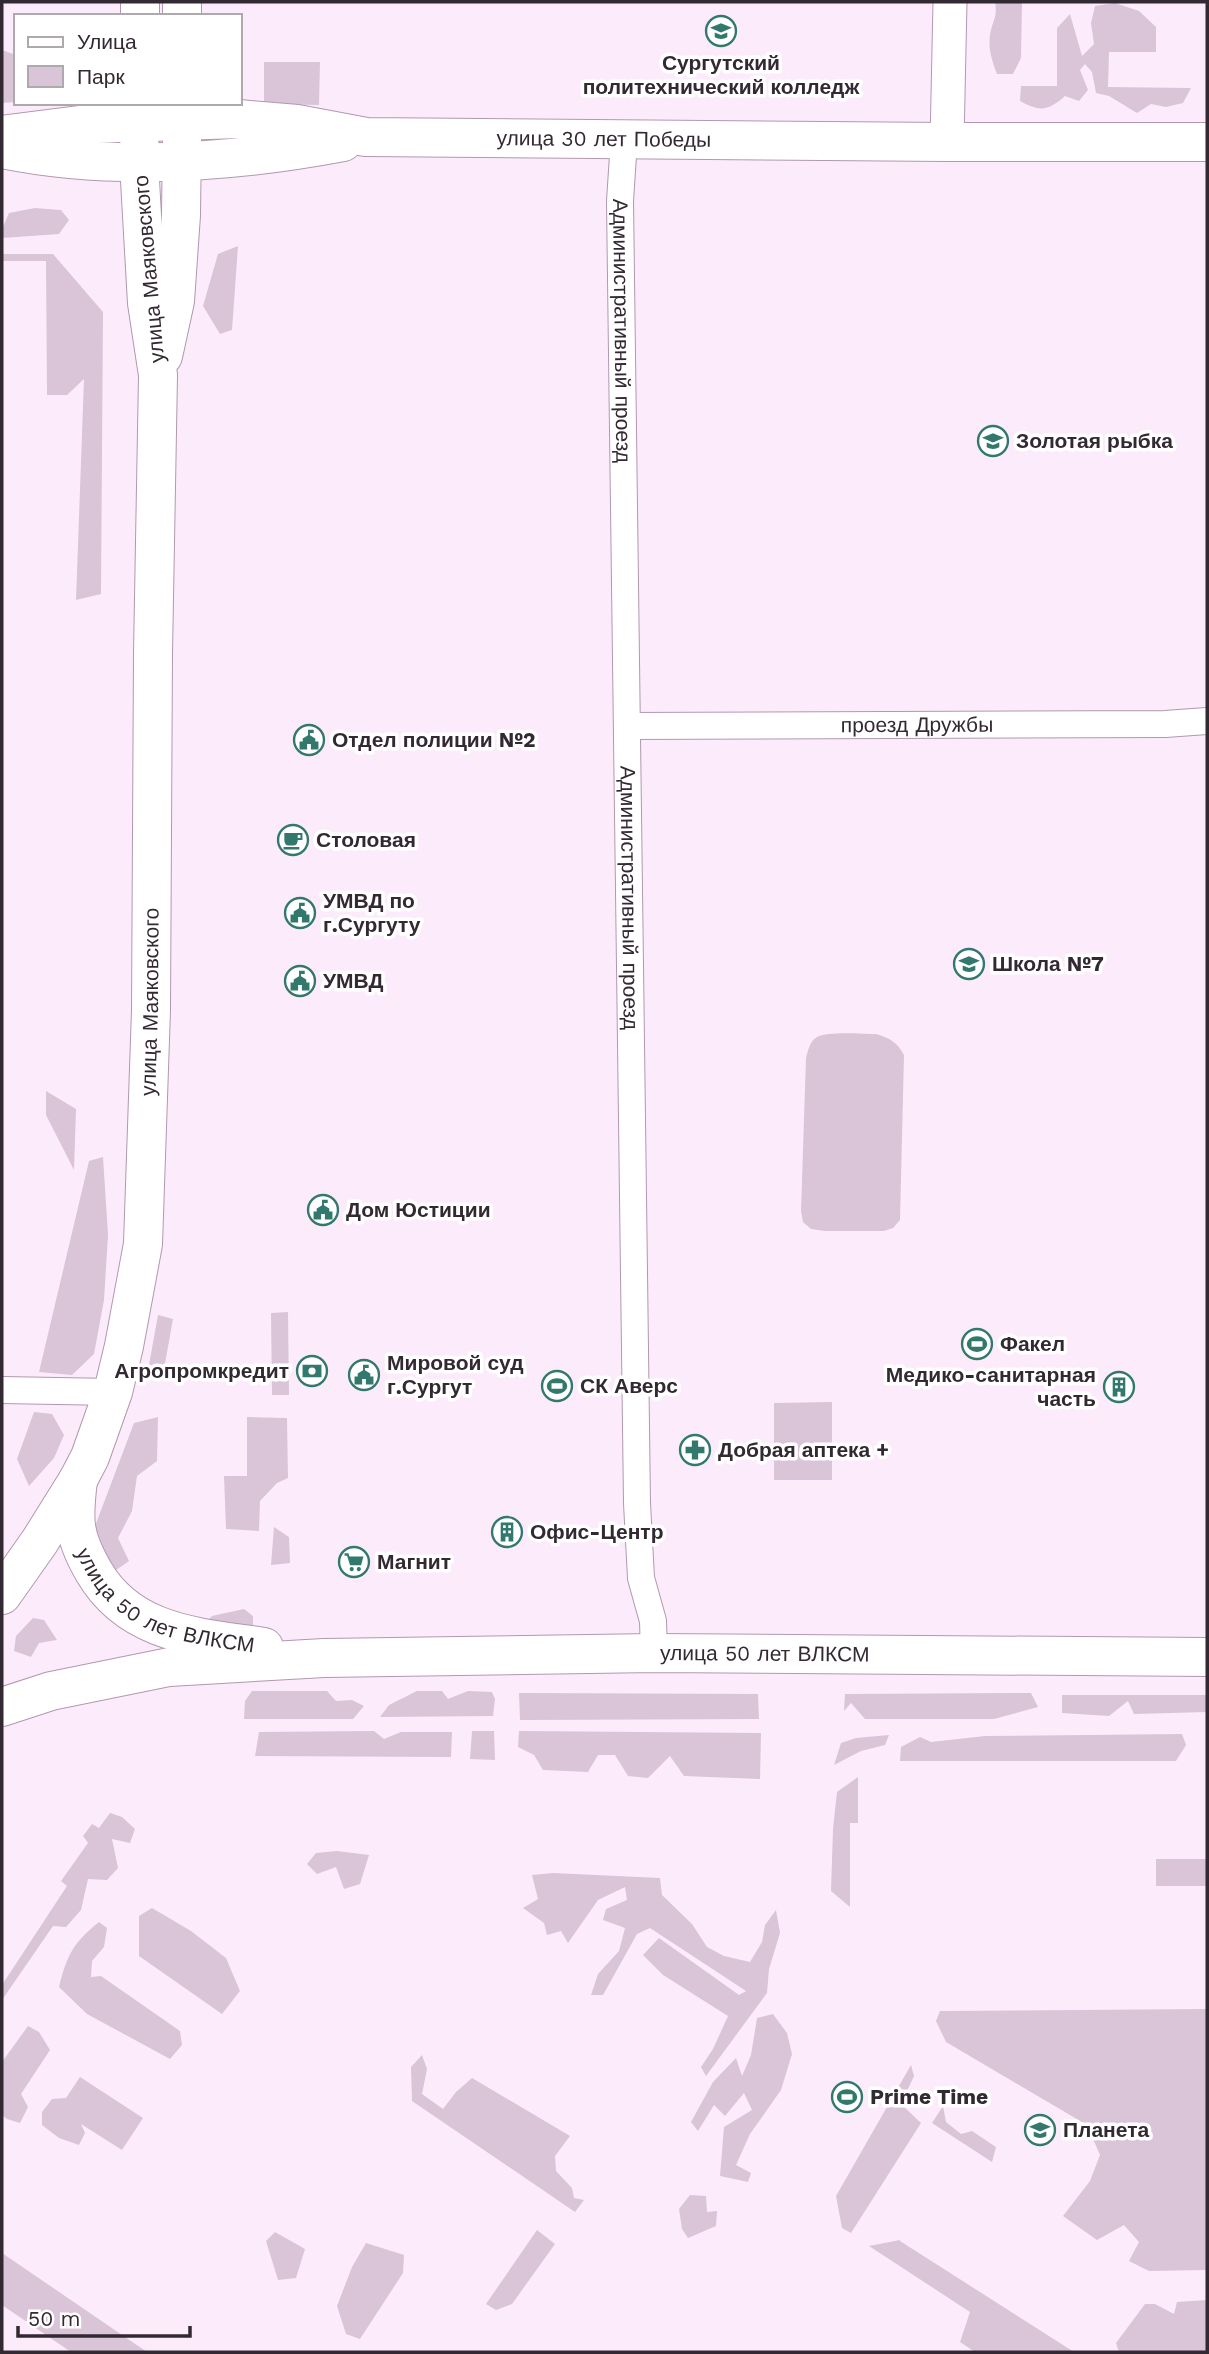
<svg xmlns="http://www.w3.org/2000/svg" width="1209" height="2354" viewBox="0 0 1209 2354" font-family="'Work Sans',sans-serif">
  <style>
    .green { fill: #d9c4d8 }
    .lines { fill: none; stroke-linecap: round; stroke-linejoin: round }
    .minor-casing { stroke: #b198af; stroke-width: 28 }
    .tertiary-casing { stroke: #b198af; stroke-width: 35 }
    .secondary-casing { stroke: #b198af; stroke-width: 40 }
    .minor { stroke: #fff; stroke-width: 26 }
    .tertiary { stroke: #fff; stroke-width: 33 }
    .secondary { stroke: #fff; stroke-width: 38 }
    .labels { text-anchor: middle; stroke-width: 7; stroke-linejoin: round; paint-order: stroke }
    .poi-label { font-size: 21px; font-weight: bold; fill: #332932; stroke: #fff; text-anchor: start }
    .street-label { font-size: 21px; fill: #332932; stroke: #fff }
  </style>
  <rect width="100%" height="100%" fill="#fcecfb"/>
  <path class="green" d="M 995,2 L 1022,2 L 1021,58 L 1013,74 L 997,74 C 992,60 988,50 990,35 C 992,21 998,17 995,2 Z
    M 1115,3 L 1139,11 L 1156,27 L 1156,52 L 1109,52 L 1108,87 L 1191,88 L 1183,103 L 1166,107 L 1151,104 L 1137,113 L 1109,96 L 1096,93 L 1092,72 L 1085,64 L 1080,70 L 1088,90 L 1079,101 L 1065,96 C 1048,111 1040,112 1020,101 L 1021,86 L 1057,86 L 1057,28 L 1070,14 L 1082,56 L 1094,44 L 1091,23 L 1095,6 Z
    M 2,50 L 16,55 L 16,102 L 2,103 Z
    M 264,62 L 320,62 L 319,105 L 264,104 Z
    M 35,208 L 61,210 L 69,220 L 59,234 L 2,238 L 2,229 L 9,213 Z
    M 238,246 L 232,330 L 220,334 L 203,306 L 218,254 Z
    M 2,254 L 53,254 L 103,312 L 101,594 L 76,600 L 84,379 L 67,395 L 47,395 L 46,261 L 2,261 Z
    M 876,1034 C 890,1038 897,1042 904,1055 L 900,1220 L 893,1228 L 884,1231 L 825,1231 L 811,1229 L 803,1222 L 801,1211 L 806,1058 C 808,1050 810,1041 817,1037 C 828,1031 863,1034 876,1034 Z
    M 46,1091 L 76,1109 L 74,1170 L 46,1115 Z
    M 103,1157 L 108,1235 L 104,1300 L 94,1354 L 72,1375 L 39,1372 L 89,1161 Z
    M 288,1312 L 289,1395 L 272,1395 L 271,1313 Z
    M 158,1315 L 173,1319 L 164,1369 L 147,1376 Z
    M 832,1402 L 832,1480 L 774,1480 L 774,1403 Z
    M 34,1412 L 52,1414 L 64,1435 L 54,1458 L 29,1486 L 17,1459 Z
    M 158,1417 L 157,1461 L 137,1476 L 132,1511 L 118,1538 L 129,1561 L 109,1575 L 89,1542 L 134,1423 Z
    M 247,1417 L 287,1418 L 288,1478 L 277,1483 L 260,1501 L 259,1531 L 226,1529 L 224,1476 L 247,1476 Z
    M 274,1527 L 289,1537 L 290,1563 L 271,1565 Z
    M 244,1609 L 253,1616 L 253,1634 L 205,1623 L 212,1616 Z
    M 33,1618 L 44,1620 L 57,1640 L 39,1643 L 31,1657 L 14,1651 L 16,1636 Z
    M 252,1691 L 327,1691 L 336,1701 L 352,1700 L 364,1706 L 353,1719 L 244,1719 L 245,1701 Z
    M 417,1691 L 442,1691 L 448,1699 L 468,1691 L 492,1692 L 495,1699 L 493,1716 L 380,1717 L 389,1705 Z
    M 519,1693 L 758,1694 L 759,1719 L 520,1720 Z
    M 1031,1693 L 1038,1707 L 994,1719 L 865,1719 L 851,1703 L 844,1711 L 845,1694 Z
    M 1062,1695 L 1207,1695 L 1207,1712 L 1134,1714 L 1128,1701 L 1109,1716 L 1062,1713 Z
    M 374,1731 L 384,1739 L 401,1732 L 452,1732 L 451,1757 L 255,1756 L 259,1732 Z
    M 472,1731 L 494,1731 L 495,1760 L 470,1759 Z
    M 519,1731 L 761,1733 L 760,1779 L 684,1776 L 670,1756 L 648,1778 L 628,1776 L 615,1755 L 598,1755 L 588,1772 L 543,1770 L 534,1755 L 518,1747 Z
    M 1182,1734 L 1186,1745 L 1176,1761 L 900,1761 L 901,1747 L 920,1737 L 931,1742 L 985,1736 Z
    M 889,1735 L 885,1745 L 861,1751 L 834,1765 L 841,1743 L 856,1738 Z
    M 858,1777 L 858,1823 L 850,1823 L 850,1907 L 831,1891 L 833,1829 L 837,1792 Z
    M 110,1813 L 122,1817 L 135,1829 L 130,1843 L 112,1839 L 118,1868 L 107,1880 L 88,1879 L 81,1910 L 66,1927 L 53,1926 L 2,2000 L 2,1985 L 67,1886 L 61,1881 L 88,1843 L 83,1836 L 92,1824 L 99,1828 Z
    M 337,1851 L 369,1855 L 360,1884 L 344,1889 L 336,1867 L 317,1874 L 307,1864 L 316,1853 Z
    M 1156,1859 L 1207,1859 L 1207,1886 L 1156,1886 Z
    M 553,1873 L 660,1878 L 662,1895 L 692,1924 L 707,1947 L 724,1956 L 750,1962 L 762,1942 L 765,1925 L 776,1910 L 780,1933 L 769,1969 L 767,1993 L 706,2076 L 701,2067 L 713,2049 L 728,2016 L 663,1975 L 643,1955 L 659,1938 L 739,1995 L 746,1991 L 650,1928 L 637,1934 L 603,1995 L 591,1995 L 598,1974 L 619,1951 L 625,1928 L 603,1920 L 606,1909 L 627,1900 L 625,1887 L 598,1900 L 568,1943 L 561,1931 L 547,1935 L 544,1923 L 523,1908 L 538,1899 L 532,1875 Z
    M 152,1908 L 191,1931 L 226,1958 L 240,1991 L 222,2014 L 139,1956 L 139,1916 Z
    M 99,1922 L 107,1928 L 104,1947 L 92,1961 L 91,1977 L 101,1976 L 180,2031 L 182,2045 L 170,2059 L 87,2014 L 59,1987 C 67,1955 73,1943 99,1922 Z
    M 1207,2009 L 1207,2270 L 1149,2271 L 1129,2261 L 1139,2242 L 1124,2225 L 1097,2240 L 1063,2216 L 1090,2181 L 1100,2155 L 1087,2125 L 946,2042 L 936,2021 L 940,2011 Z
    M 773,2014 L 787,2033 L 792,2054 L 781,2090 L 750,2134 L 736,2165 L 751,2173 L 748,2182 L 720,2176 L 724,2127 L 752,2110 L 744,2093 L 725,2116 L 714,2105 L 698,2131 L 691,2122 L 713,2082 L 736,2058 L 742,2076 L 751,2055 L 757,2018 Z
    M 28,2026 L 39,2032 L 50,2050 L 21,2094 L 28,2107 L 20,2123 L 7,2119 L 2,2115 L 2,2062 Z
    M 422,2055 L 427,2069 L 422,2094 L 443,2109 L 456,2092 L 472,2078 L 570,2136 L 555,2156 L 556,2171 L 572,2188 L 574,2198 L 584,2200 L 575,2212 L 412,2101 L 411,2067 Z
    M 911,2065 L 914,2076 L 901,2104 L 921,2123 L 851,2233 L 842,2228 L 836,2196 Z
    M 80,2077 L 143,2118 L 122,2150 L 81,2124 L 85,2133 L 79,2145 L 59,2138 L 42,2125 L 42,2112 L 52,2099 L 66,2098 Z
    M 943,2106 L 946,2122 L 961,2134 L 972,2131 L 996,2147 L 992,2162 L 932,2123 Z
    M 690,2195 L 706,2196 L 707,2212 L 717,2211 L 716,2226 L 688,2238 L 682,2229 L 679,2209 Z
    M 537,2230 L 555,2244 L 512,2304 L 496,2310 L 486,2304 Z
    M 275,2232 L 305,2249 L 296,2278 L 278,2280 L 266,2241 Z
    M 900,2240 L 900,2241 L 1074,2352 L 975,2352 L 960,2342 L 970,2312 L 869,2246 Z
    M 366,2243 L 404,2255 L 403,2273 L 360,2339 L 346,2334 L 337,2306 L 352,2267 Z
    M 2,2253 L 147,2352 L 71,2352 L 2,2305 Z
    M 1207,2300 L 1207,2352 L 1119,2352 L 1116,2343 L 1145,2304 L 1155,2304 L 1174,2314 L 1177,2302 Z"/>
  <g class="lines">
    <g class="minor-casing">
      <g id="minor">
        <path id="s1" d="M 624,140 L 620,201 L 637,1503 L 641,1578 L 653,1621 L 654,1653"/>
        <path id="s2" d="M 627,726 L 1165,724 L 1207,721"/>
        <path d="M 2,1390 L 113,1392"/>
      </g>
    </g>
    <g class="tertiary-casing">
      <path id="tertiary" d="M 947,142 L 950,2"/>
    </g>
    <g class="secondary-casing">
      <g id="secondary">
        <path d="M 140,2 L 140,16"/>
        <path d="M 182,2 L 182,16"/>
        <path id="s3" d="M 2,135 L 87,124 L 239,119 L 297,124 L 366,137 L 947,142 L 1207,142"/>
        <path d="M 2,149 C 114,172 231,163 343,142"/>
        <path d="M 163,356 L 175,301 L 181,215 L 182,138"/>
        <path id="s4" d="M 78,1480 C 73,1521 73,1536 94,1572 C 131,1635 199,1637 264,1647"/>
        <path id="s5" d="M 2,1595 L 40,1541 L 78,1480 L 90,1457 L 113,1392 L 124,1346 L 143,1244 L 151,1010 L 153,654 L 158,375 L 147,303 L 139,163 L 140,103"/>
        <path id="s6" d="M 2,1707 L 51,1691 L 169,1667 L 324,1658 L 654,1653 L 1207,1657"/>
      </g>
    </g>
    <use href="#minor" class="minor"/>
    <use href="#tertiary" class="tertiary"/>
    <use href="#secondary" class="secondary"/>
  </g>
  <defs>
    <g id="university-ring" transform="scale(1.575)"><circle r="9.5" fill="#fff" stroke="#33786d" stroke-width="1.5"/><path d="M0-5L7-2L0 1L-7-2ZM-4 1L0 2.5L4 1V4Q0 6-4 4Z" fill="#33786d"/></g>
    <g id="school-ring" transform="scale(1.575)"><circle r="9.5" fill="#fff" stroke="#33786d" stroke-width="1.5"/><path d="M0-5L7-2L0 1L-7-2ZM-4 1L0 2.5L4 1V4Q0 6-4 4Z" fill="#33786d"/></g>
    <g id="civic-ring" transform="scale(1.575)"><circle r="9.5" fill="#fff" stroke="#33786d" stroke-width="1.5"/><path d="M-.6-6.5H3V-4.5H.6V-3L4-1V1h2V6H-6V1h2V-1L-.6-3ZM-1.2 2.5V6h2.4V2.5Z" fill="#33786d"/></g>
    <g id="cafe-ring" transform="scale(1.575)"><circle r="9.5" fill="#fff" stroke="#33786d" stroke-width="1.5"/><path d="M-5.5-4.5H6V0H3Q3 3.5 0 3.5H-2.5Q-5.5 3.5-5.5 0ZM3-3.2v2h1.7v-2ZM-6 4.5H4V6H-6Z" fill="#33786d"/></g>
    <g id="stadium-ring" transform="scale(1.575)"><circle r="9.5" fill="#fff" stroke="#33786d" stroke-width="1.5"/><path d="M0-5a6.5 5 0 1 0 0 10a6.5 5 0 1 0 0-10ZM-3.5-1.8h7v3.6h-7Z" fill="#33786d"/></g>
    <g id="bank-ring" transform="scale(1.575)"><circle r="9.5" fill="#fff" stroke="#33786d" stroke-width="1.5"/><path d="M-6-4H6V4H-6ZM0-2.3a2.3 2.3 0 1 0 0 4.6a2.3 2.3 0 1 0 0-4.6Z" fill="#33786d"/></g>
    <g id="building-ring" transform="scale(1.575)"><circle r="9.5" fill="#fff" stroke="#33786d" stroke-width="1.5"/><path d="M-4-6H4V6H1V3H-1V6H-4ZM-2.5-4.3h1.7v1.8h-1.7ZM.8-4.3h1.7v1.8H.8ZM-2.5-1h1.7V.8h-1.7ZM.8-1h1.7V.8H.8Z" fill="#33786d"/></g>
    <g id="pharmacy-ring" transform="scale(1.575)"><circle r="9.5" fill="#fff" stroke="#33786d" stroke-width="1.5"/><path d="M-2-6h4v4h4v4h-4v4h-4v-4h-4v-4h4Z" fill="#33786d"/></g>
    <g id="supermarket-ring" transform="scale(1.575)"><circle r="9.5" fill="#fff" stroke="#33786d" stroke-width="1.5"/><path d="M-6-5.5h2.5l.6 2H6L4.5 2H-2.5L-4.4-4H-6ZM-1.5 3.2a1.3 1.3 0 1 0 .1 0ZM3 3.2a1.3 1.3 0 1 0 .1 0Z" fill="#33786d"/></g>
  </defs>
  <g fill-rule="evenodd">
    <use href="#university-ring" x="721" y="31"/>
    <use href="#school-ring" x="993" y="441"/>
    <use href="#civic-ring" x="309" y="740"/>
    <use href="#cafe-ring" x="293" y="840"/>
    <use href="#civic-ring" x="300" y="913"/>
    <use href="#school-ring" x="969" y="964"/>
    <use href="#civic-ring" x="300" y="981"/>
    <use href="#civic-ring" x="323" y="1210"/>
    <use href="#stadium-ring" x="977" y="1344"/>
    <use href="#bank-ring" x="312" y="1371"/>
    <use href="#civic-ring" x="364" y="1375"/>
    <use href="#stadium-ring" x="557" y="1386"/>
    <use href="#building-ring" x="1119" y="1387"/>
    <use href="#pharmacy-ring" x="695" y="1450"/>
    <use href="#building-ring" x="507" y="1532"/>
    <use href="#supermarket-ring" x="354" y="1562"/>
    <use href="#stadium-ring" x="847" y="2097"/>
    <use href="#university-ring" x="1040" y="2130"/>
  </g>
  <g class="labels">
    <g class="poi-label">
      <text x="721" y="70" text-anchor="middle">Сургутский<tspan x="721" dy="24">политехнический колледж</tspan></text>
      <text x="1016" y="448">Золотая рыбка</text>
      <text x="332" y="747">Отдел полиции №2</text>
      <text x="316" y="847">Столовая</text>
      <text x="323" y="908">УМВД по<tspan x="323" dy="24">г.Сургуту</tspan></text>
      <text x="992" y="971">Школа №7</text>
      <text x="323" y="988">УМВД</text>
      <text x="346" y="1217">Дом Юстиции</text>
      <text x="1000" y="1351">Факел</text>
      <text x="387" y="1370">Мировой суд<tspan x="387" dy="24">г.Сургут</tspan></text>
      <text x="289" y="1378" text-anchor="end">Агропромкредит</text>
      <text x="1096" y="1382" text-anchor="end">Медико-санитарная<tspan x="1096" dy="24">часть</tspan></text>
      <text x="580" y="1393">СК Аверс</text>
      <text x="718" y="1457">Добрая аптека +</text>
      <text x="530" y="1539">Офис-Центр</text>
      <text x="377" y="1569">Магнит</text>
      <text x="870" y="2104">Prime Time</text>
      <text x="1063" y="2137">Планета</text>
    </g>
    <g class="street-label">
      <text dy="7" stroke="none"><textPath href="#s3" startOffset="604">улица 30 лет Победы</textPath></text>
      <text transform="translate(149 269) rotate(-95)" y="7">улица Маяковского</text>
      <text dy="7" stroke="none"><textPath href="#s1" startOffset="191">Административный проезд</textPath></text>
      <text dy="7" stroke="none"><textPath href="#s2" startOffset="290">проезд Дружбы</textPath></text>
      <text dy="7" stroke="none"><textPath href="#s1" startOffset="758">Административный проезд</textPath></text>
      <text dy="7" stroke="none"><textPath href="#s5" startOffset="626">улица Маяковского</textPath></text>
      <text dy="7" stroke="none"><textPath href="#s4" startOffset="175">улица 50 лет ВЛКСМ</textPath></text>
      <text dy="7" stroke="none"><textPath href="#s6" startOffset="768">улица 50 лет ВЛКСМ</textPath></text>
    </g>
  </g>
  <rect width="1209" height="2354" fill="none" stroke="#332932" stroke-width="7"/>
  <rect x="14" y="14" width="228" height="91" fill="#ffffff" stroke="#ada9ad" stroke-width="2"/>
  <rect x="28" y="37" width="35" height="10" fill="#ffffff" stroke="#ada9ad" stroke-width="2"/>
  <text x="77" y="49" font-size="21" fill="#332932">Улица</text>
  <rect x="28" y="66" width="35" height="21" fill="#d9c4d8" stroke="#ada9ad" stroke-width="2"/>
  <text x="77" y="84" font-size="21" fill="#332932">Парк</text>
  <path d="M18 2326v10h172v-10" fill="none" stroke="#332932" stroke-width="3.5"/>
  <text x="28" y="2326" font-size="21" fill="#332932" stroke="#ffffff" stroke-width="5" paint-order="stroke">50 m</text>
</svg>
